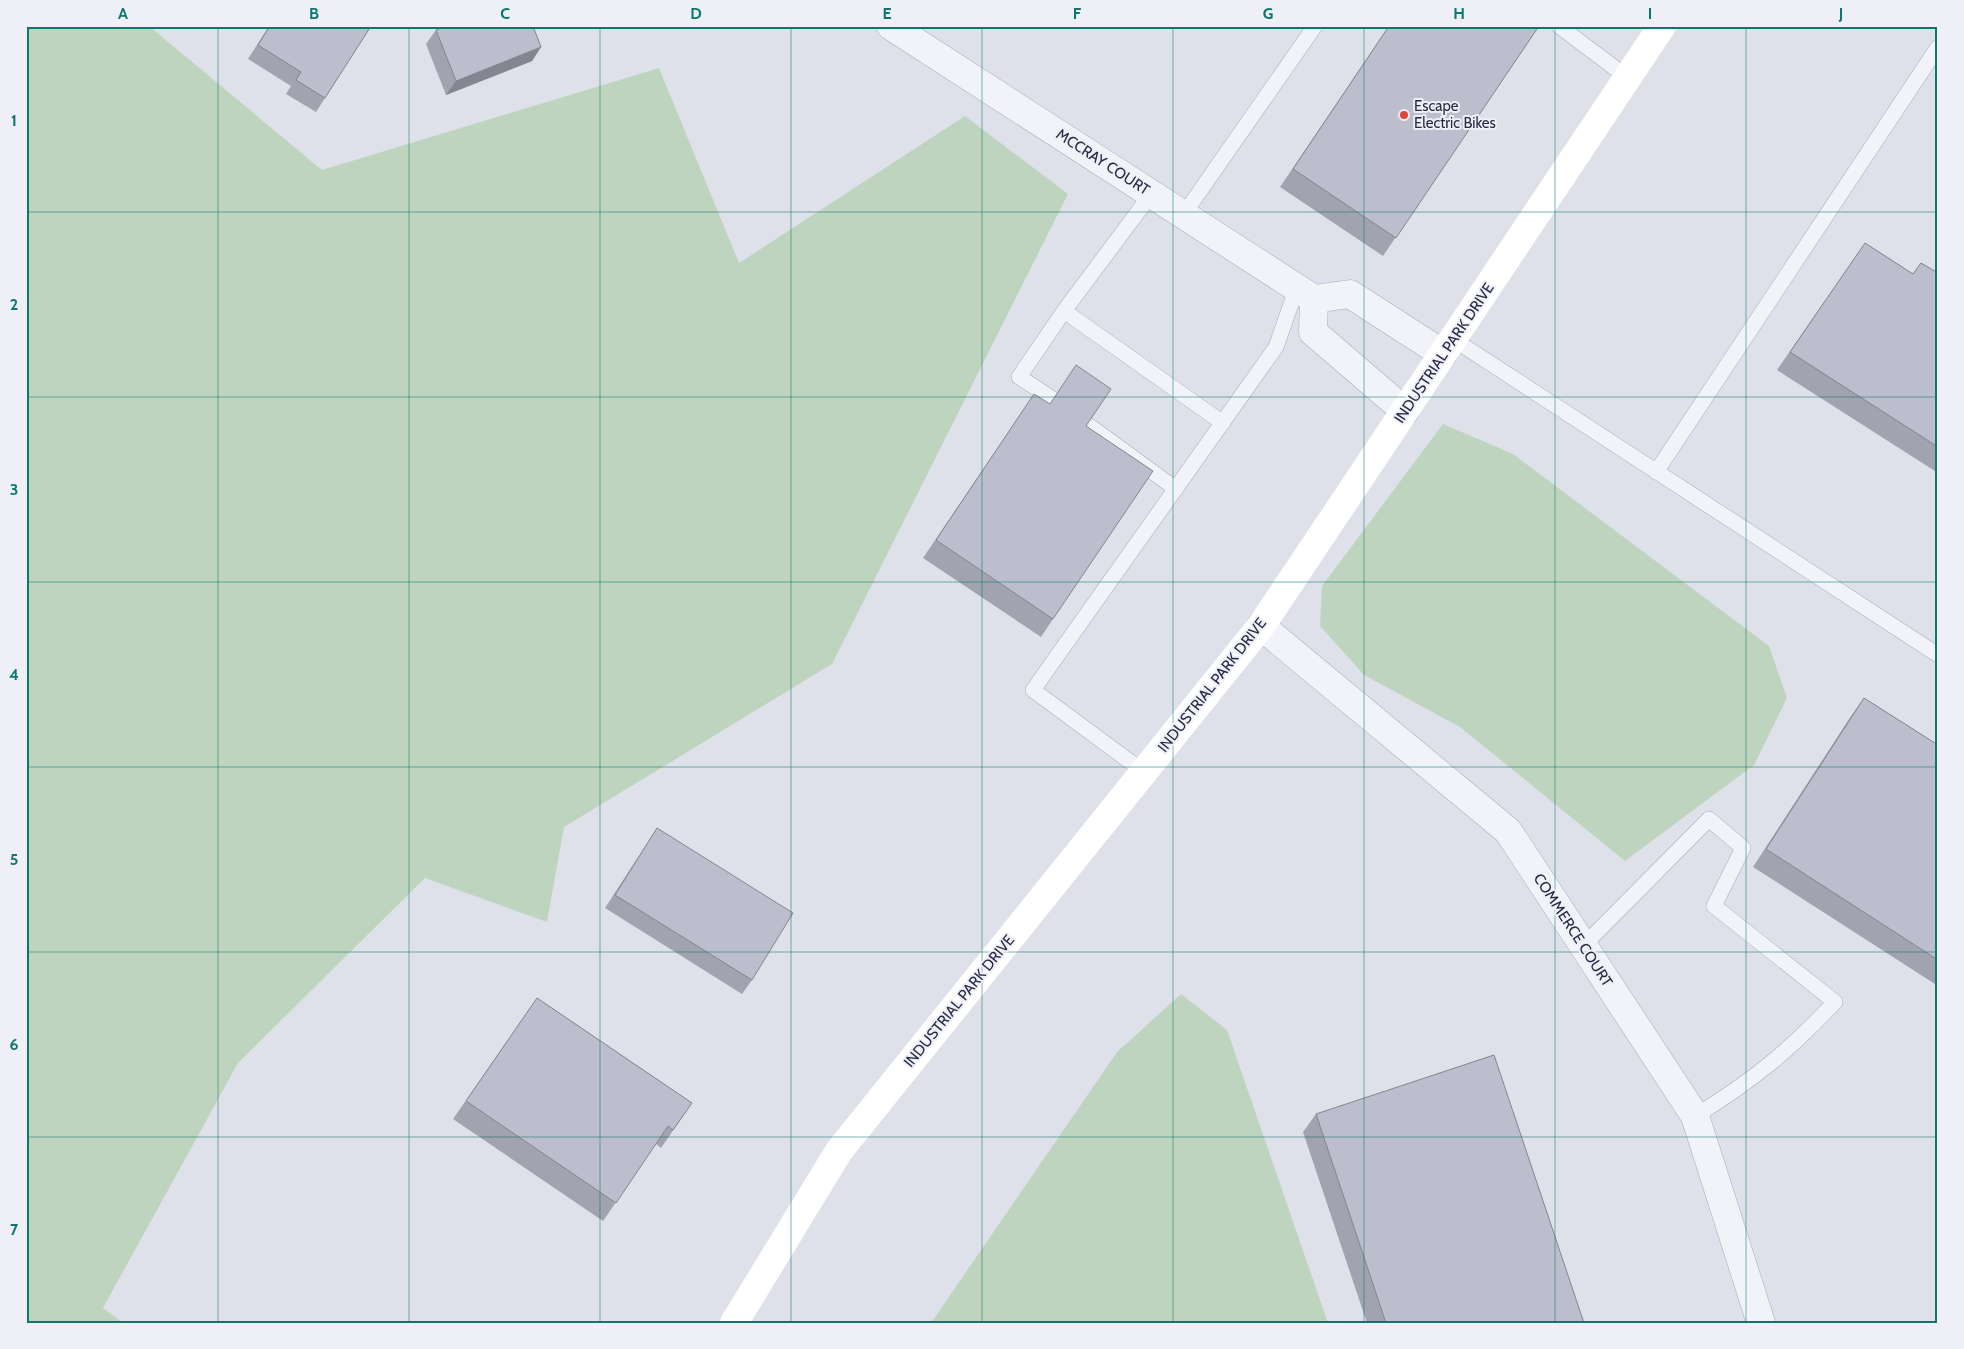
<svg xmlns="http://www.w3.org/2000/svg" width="1964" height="1349" viewBox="0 0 1964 1349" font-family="Cabin,sans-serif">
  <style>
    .green { fill: #bfd4bf }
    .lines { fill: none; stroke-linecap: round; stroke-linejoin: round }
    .lane-casing { stroke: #a8aab8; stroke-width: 16 }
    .street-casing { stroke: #a8aab8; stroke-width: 29 }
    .lane { stroke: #f2f3f8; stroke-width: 15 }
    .street { stroke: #f2f3f8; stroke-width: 28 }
    .secondary { stroke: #fff; stroke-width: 28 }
    .wall { fill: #a2a3b0 }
    .shaded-wall { fill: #848590 }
    .building { fill: #bcbecd; stroke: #848590 }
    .grid { fill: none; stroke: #0f766e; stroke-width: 1; stroke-opacity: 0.55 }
    .poi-dot { fill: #db4738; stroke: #eff0f7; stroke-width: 2 }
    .labels { text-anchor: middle; stroke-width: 4; stroke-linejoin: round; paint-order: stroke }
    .poi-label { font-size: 15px; fill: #262a42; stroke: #eff0f7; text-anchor: start }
    .street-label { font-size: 15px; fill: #262a42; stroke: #eff0f7 }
    .neatline { fill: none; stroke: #0f766e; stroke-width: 2 }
    .grid-label { font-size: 16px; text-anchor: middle; font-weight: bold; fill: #0f766e }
  </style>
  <rect width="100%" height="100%" fill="#dfe1ea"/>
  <path class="green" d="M 26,26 L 149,26 L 322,170 L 659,68 L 739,263 L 965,116 L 1068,194 L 832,664 L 564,827 L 547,922 L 425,878 L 238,1063 L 103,1308 L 123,1323 L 26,1323 Z
    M 1443,424 L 1513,454 L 1769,646 L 1787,698 L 1754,765 L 1625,861 L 1460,727 L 1364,675 L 1320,626 L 1322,586 Z
    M 1181,994 L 1227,1030 L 1328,1323 L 931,1323 L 1117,1052 Z"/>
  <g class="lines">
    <g class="lane-casing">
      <path id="lane" d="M 1559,26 L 1628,78
        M 1184,214 L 1315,26
        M 1064,311 L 1223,423
        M 1453,339 L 1938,655
        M 1053,399 L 1019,377 L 1064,311 L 1152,193
        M 1087,424 L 1176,489
        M 1656,472 L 1938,47
        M 1144,772 L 1033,690 L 1276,347 L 1297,287
        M 1583,946 L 1709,819 L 1743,848 L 1714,906 L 1835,1002 C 1790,1050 1751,1082 1695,1116"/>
    </g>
    <g class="street-casing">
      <path id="street" d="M 891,26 L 1314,299 L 1350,294 L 1443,354
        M 1314,299 L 1313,332 L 1405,411
        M 1261,626 L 1508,831 L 1695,1116 L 1761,1323"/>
    </g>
    <use href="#lane" class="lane"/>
    <use href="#street" class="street"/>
    <path class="secondary" d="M 734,1323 L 839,1151 L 1261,626 L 1662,26"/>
  </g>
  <path class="wall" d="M 269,26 L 371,26 L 325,98 L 316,112 L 286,94 L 291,86 L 248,59 Z
    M 1389,26 L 1539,26 L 1383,256 L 1280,187 Z
    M 436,30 L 541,47 L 532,61 L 446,95 L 426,44 Z
    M 1865,243 L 1913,274 L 1921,263 L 1938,273 L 1938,473 L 1777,370 Z
    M 1049,404 L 1086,426 L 1053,619 L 1041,637 L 923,558 L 1022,412 Z
    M 1864,698 L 1938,745 L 1938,986 L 1753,867 L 1851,716 Z
    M 657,828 L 752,980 L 742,994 L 605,908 Z
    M 537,998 L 692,1103 L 661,1148 L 656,1144 L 603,1221 L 453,1119 Z
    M 1316,1114 L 1584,1323 L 1367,1323 L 1303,1132 Z
    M 1938,1221 L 1938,1246 L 1935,1226 Z"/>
  <path class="shaded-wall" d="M 541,47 L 532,61 L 446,95 L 456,81 Z"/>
  <path class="building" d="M 270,26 L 371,26 L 325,98 L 296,80 L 301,72 L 258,45 Z
    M 446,26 L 533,26 L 541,47 L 456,81 L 436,30 Z
    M 1389,26 L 1539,26 L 1396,238 L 1293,169 Z
    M 1865,243 L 1913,274 L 1921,263 L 1938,273 L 1938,447 L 1790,352 Z
    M 1076,365 L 1111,389 L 1086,426 L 1153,471 L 1053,619 L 936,540 L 1034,394 L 1050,404 Z
    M 1864,698 L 1938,745 L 1938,960 L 1766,849 Z
    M 657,828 L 793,913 L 752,980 L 615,895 Z
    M 537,998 L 692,1103 L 673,1130 L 668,1126 L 616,1203 L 466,1101 Z
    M 1494,1055 L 1584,1323 L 1386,1323 L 1316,1114 Z"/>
  <path class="grid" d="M 218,26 L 218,1323M 409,26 L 409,1323M 600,26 L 600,1323M 791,26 L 791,1323M 982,26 L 982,1323M 1173,26 L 1173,1323M 1364,26 L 1364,1323M 1555,26 L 1555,1323M 1746,26 L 1746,1323M 26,212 L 1938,212M 26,397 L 1938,397M 26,582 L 1938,582M 26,767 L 1938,767M 26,952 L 1938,952M 26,1137 L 1938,1137"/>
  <circle class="poi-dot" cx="1404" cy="115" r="5"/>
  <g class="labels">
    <g class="poi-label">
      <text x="1414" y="111">Escape<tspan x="1414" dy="17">Electric Bikes</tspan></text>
    </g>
    <g class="street-label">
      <text transform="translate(1103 162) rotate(33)" y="5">MCCRAY COURT</text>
      <text transform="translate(1444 353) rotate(-56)" y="5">INDUSTRIAL PARK DRIVE</text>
      <text transform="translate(1212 685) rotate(-52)" y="5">INDUSTRIAL PARK DRIVE</text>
      <text transform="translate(1573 930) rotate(57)" y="5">COMMERCE COURT</text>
      <text transform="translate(959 1001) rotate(-51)" y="5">INDUSTRIAL PARK DRIVE</text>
    </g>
  </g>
  <rect width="1964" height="1349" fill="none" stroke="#eff0f7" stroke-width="55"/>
  <rect x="28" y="28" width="1908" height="1294" class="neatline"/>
  <g class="grid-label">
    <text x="123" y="19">A</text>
    <text x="314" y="19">B</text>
    <text x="505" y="19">C</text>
    <text x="696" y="19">D</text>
    <text x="887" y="19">E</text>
    <text x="1077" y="19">F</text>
    <text x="1268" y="19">G</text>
    <text x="1459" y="19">H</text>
    <text x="1650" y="19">I</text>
    <text x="1841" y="19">J</text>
    <text x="14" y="126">1</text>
    <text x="14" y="310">2</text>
    <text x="14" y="495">3</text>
    <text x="14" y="680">4</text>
    <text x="14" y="865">5</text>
    <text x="14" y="1050">6</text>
    <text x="14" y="1235">7</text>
  </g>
</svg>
